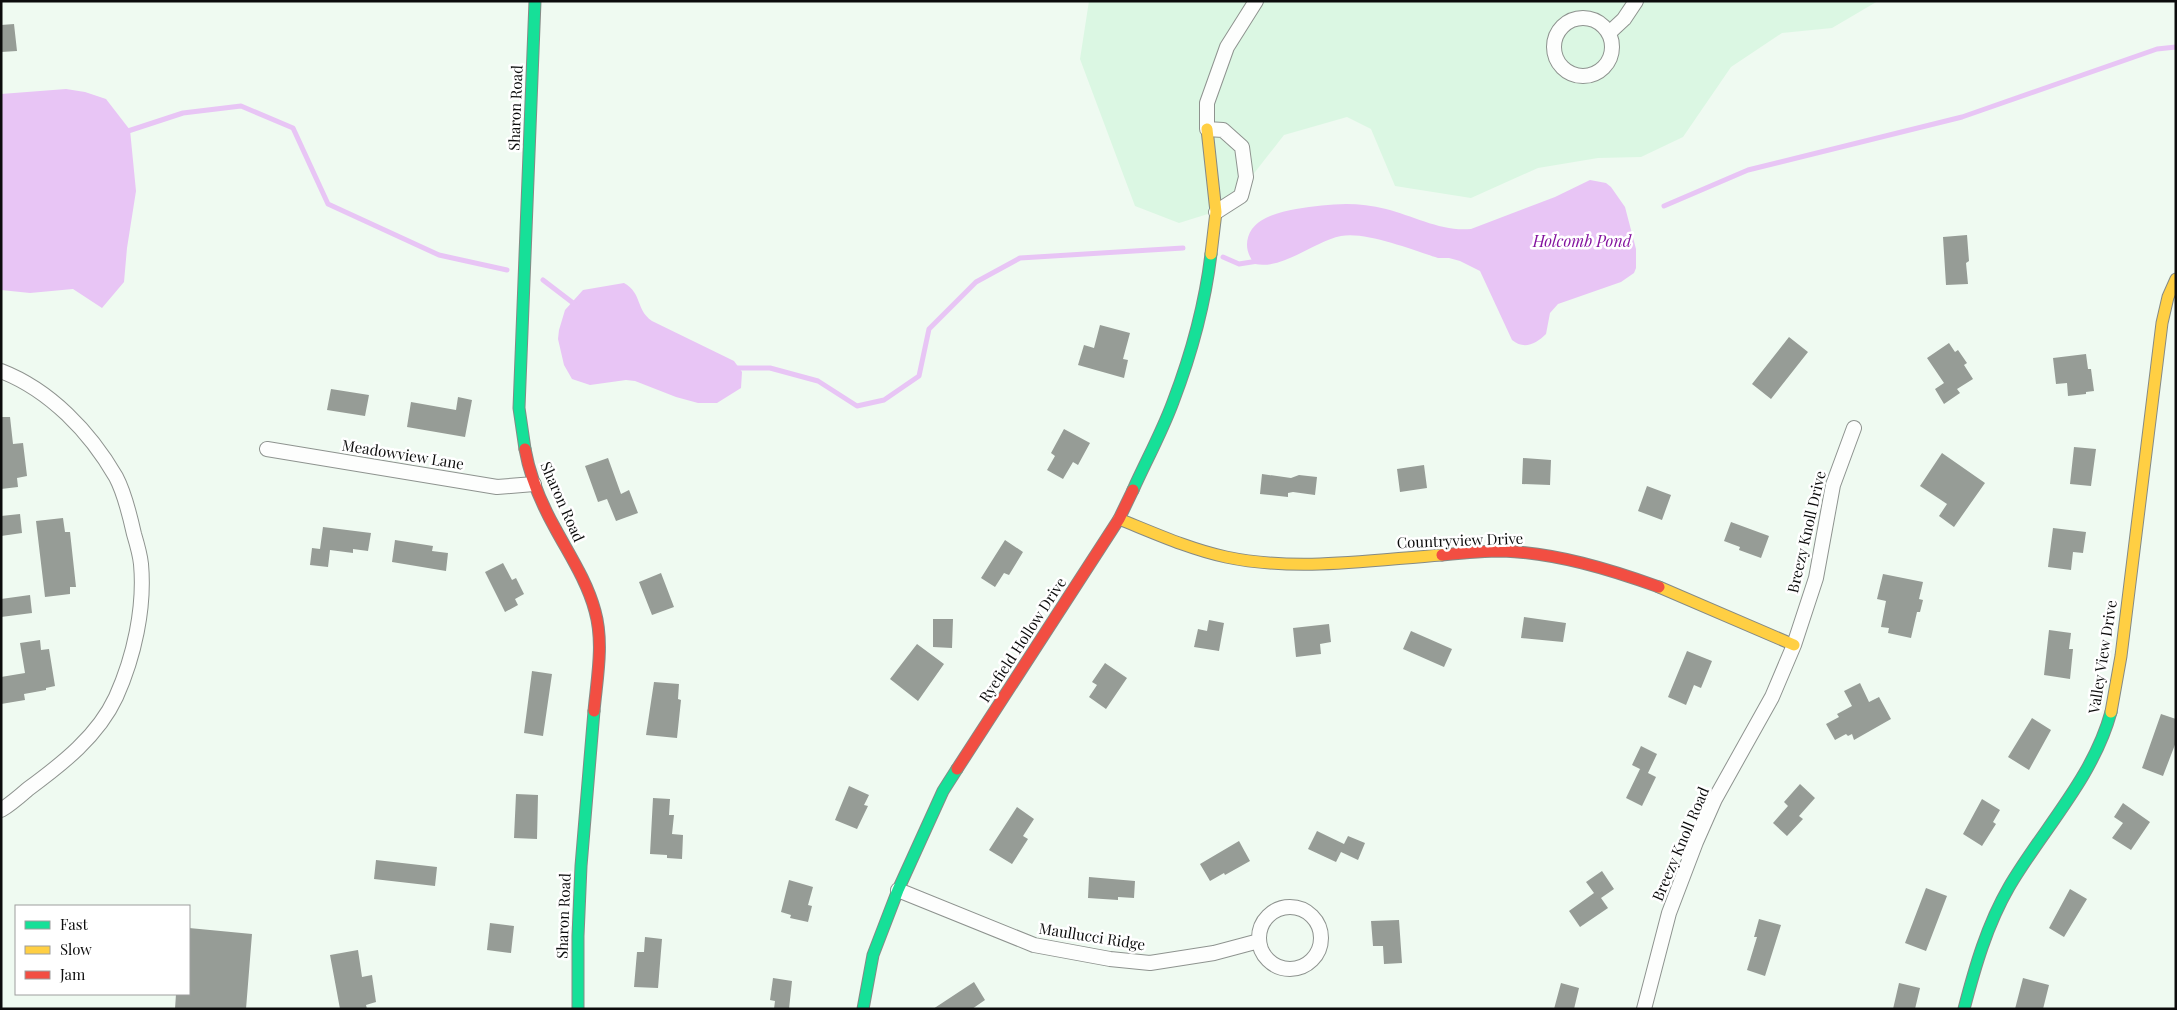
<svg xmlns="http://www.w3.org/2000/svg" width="2177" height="1010" viewBox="0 0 2177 1010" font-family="'Playfair Display',serif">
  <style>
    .farmland { fill: #dbf7e3 }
    .water { fill: #e8c5f5 }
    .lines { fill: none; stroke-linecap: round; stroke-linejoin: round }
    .stream { stroke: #e8c5f5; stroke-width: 5 }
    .building { fill: #969c96 }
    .street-casing { stroke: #8e938f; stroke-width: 16 }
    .fast-casing { stroke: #858a86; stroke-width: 13 }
    .slow-casing { stroke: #858a86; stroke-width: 13 }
    .jam-casing { stroke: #858a86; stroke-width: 13 }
    .street { stroke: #fdfefd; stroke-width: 14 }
    .fast { stroke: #16e098; stroke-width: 11 }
    .slow { stroke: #ffcf43; stroke-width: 11 }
    .jam { stroke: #f24e42; stroke-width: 11 }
    .labels { text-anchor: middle; stroke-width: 5; stroke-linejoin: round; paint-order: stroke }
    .street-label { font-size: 15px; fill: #0c0c0c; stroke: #fff }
    .water-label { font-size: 16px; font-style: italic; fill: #84139f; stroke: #fff }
  </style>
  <rect width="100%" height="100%" fill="#effaf1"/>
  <path class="farmland" d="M 1089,1 L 1878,1 L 1832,28 L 1782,33 L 1731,67 L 1683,137 L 1641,157 L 1598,158 L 1538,168 L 1471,198 L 1395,186 L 1371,129 L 1347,117 L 1284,135 L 1227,208 L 1179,223 L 1135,206 L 1080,59 Z"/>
  <path class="water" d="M 66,89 L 85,92 L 106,99 L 130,130 L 136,191 L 127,248 L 124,282 L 102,308 L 73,289 L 30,293 L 1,290 L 1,94 Z
    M 1590,180 L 1606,183 L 1611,187 L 1625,207 L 1636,249 L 1636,268 L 1634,273 L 1621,282 L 1558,304 L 1550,313 L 1546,334 C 1536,344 1524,350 1512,340 L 1480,271 L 1460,261 L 1449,258 L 1438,258 C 1413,250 1365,231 1341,236 C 1315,241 1283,270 1255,264 C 1246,254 1244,241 1252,229 C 1262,216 1281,212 1296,209 C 1328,204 1355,201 1386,209 C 1414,216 1442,232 1471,229 L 1555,197 Z
    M 624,283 C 643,294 635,309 652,321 L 734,361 L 742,372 L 741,388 L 717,403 L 698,403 L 676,397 L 635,381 L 626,380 L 590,385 L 572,379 L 564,365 L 558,339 L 559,330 L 565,310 L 583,290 Z"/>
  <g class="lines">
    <path class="stream" d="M 125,132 L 183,113 L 241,106 L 293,128 L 328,204 L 439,255 L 507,270
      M 1664,206 L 1748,170 L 1962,117 L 2157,49 L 2176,47
      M 1223,257 L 1239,264 L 1258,261
      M 543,280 L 577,306
      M 735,368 L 770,368 L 818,381 L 857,406 L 884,400 L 919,376 L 929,329 L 976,282 L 1020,258 L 1183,248"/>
  </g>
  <path class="building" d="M 14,24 L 17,51 L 1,52 L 1,25 Z
    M 1967,235 L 1969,261 L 1966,263 L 1968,284 L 1946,285 L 1943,237 Z
    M 1100,325 L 1130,333 L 1123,359 L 1128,360 L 1124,378 L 1078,365 L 1084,345 L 1094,348 Z
    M 1789,337 L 1808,352 L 1771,399 L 1752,384 Z
    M 1949,343 L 1955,352 L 1958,350 L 1967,363 L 1964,365 L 1973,379 L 1957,389 L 1960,393 L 1944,404 L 1935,389 L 1944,383 L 1927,358 Z
    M 2086,354 L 2088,369 L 2091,369 L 2094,391 L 2086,392 L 2086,394 L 2068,396 L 2067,383 L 2056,384 L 2053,358 Z
    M 331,389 L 369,395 L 365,416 L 327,410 Z
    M 458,397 L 472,400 L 465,437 L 407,427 L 411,402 L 456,410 Z
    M 1,417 L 10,417 L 13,444 L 23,443 L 27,476 L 17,478 L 18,487 L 1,489 Z
    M 1064,429 L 1090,443 L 1078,465 L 1073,462 L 1063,479 L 1047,470 L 1055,456 L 1051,453 Z
    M 2074,447 L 2096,449 L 2091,486 L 2070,484 Z
    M 1942,453 L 1985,483 L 1954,527 L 1939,516 L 1947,504 L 1920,486 Z
    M 608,458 L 621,494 L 629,490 L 638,513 L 616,521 L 607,499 L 598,502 L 585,466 Z
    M 1523,458 L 1551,460 L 1550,485 L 1522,484 Z
    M 1424,465 L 1427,488 L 1400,492 L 1397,469 Z
    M 1262,474 L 1291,478 L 1299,475 L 1317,477 L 1315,495 L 1293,492 L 1288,493 L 1288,497 L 1260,494 Z
    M 1647,486 L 1671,495 L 1662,520 L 1638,511 Z
    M 20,514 L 22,533 L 1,536 L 1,516 Z
    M 63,518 L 65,532 L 70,532 L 76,587 L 70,587 L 70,594 L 45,597 L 36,521 Z
    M 1731,522 L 1769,536 L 1761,558 L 1739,550 L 1740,547 L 1724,541 Z
    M 323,527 L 371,533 L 368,551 L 353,549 L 353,553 L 330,550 L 328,567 L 310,565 L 312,548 L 320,549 Z
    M 2053,528 L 2086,532 L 2083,553 L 2073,552 L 2071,570 L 2048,567 Z
    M 395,540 L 433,546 L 432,551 L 448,553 L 446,571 L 392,562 Z
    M 1005,540 L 1023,552 L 1009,575 L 1004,573 L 995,587 L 981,578 Z
    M 503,563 L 512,580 L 516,578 L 524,594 L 515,599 L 518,605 L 505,612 L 485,572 Z
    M 661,573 L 674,607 L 652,615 L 639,582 Z
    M 1883,574 L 1923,582 L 1919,599 L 1923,600 L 1920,612 L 1917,612 L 1911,638 L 1888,633 L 1889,628 L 1881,627 L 1886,601 L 1877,599 Z
    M 30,595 L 32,613 L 1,617 L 1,599 Z
    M 1524,617 L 1566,623 L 1563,642 L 1521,638 Z
    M 933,619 L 953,619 L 952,648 L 933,647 Z
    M 1209,620 L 1224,623 L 1219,651 L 1194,647 L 1198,629 L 1207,631 Z
    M 1329,624 L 1331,642 L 1320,644 L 1321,654 L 1296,657 L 1293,628 Z
    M 2049,630 L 2071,633 L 2069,649 L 2073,649 L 2070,679 L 2044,675 Z
    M 1411,631 L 1452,649 L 1444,667 L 1403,649 Z
    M 40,640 L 41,650 L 49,649 L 55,686 L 46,688 L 46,690 L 24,694 L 25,700 L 1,704 L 1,677 L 25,673 L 20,643 Z
    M 917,644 L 944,664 L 918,701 L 890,679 Z
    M 1687,651 L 1712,661 L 1701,688 L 1694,685 L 1686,705 L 1668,697 Z
    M 1105,663 L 1127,678 L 1106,709 L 1089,697 L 1097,685 L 1092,682 Z
    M 532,671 L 552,674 L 543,736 L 524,733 Z
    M 654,682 L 679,684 L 678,699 L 681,700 L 677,738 L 646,735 Z
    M 1860,683 L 1869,702 L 1879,697 L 1891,719 L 1854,740 L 1852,734 L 1848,736 L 1846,734 L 1835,740 L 1826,724 L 1839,717 L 1837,714 L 1852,706 L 1844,691 Z
    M 2161,714 L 2176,719 L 2176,742 L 2163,776 L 2142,768 Z
    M 2032,718 L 2051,730 L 2029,770 L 2008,757 Z
    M 1641,746 L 1657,754 L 1648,773 L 1656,777 L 1642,806 L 1626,798 L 1640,769 L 1646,772 L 1632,765 Z
    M 1800,784 L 1815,798 L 1799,816 L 1803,819 L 1787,836 L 1773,823 L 1788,806 L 1784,802 Z
    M 849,786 L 869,795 L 864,805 L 868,806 L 857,829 L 835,820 Z
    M 516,794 L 538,795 L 537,839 L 514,838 Z
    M 653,798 L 670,799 L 669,815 L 674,815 L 672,834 L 683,835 L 682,859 L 667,858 L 667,855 L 650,854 Z
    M 1982,799 L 2000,810 L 1993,822 L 1996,824 L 1982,846 L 1963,834 Z
    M 2123,803 L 2150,822 L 2131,850 L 2112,838 L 2123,823 L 2114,817 Z
    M 1017,807 L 1034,819 L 1023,836 L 1028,839 L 1012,864 L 989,850 Z
    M 1317,831 L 1344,844 L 1348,836 L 1365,843 L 1358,860 L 1341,852 L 1336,862 L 1308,849 Z
    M 1239,841 L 1250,861 L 1225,875 L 1224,873 L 1210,881 L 1200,864 Z
    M 376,860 L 437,867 L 435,886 L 374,879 Z
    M 1602,871 L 1614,889 L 1601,898 L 1608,908 L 1580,927 L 1569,911 L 1594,893 L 1586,882 Z
    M 1089,877 L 1135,881 L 1134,898 L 1118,897 L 1118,900 L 1088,898 Z
    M 789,880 L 813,887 L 808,905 L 812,906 L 808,922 L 790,918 L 791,915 L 781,912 Z
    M 1926,888 L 1947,896 L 1926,951 L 1905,943 Z
    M 2070,889 L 2087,899 L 2064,937 L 2049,928 Z
    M 1759,919 L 1781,925 L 1765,976 L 1747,970 L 1757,937 L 1754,937 Z
    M 1399,920 L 1402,963 L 1384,964 L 1383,946 L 1373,946 L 1371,921 Z
    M 490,923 L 514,926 L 511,953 L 487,950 Z
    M 189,928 L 252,934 L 246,1009 L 175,1009 L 176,994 L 189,994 Z
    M 645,937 L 662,939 L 658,988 L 634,987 L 637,952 L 644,952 Z
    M 358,950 L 362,977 L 372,975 L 376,1002 L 366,1005 L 367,1009 L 340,1009 L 330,955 Z
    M 773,978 L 792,981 L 789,1009 L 774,1009 L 775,1001 L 770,1000 Z
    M 2023,978 L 2049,985 L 2043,1009 L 2015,1009 Z
    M 974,982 L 985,1000 L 972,1009 L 933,1009 Z
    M 1561,983 L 1579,988 L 1574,1009 L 1554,1009 Z
    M 1899,983 L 1920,988 L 1915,1009 L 1893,1009 Z"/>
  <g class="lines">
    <g class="street-casing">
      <path id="street" d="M1554 47a29 29 0 1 1 58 0a29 29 0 1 1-58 0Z
        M 1609,33 L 1624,19 L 1636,1
        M 1216,212 L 1241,196 L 1246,177 L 1242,147 L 1223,130 L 1207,129 L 1207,103 L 1227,47 L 1256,1
        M 1,371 C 50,390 90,432 116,477 C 125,494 130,516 134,534 C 137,544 140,554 141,564 C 145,608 134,657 116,697 C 98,736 62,764 28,789 C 20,796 11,804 1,810
        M 267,449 L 497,487 L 534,484
        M 898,890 L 1034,945 L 1110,959 L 1150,963 L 1214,953 L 1259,941
        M1259 938a31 31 0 1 1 62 0a31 31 0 1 1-62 0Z
        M 1644,1009 L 1669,913 L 1696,842 L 1715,799 L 1772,697 L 1794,645 L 1816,578 L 1833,485 L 1854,428"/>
    </g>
    <g class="fast-casing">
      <path id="fast" d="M 525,449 L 519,408 L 535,1
        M 1133,490 C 1146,461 1162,432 1173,402 C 1191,355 1205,304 1211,254
        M 578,1009 L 578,936 L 581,866 L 594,711
        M 863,1009 L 873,955 L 898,890 L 943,791 L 957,769
        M 1964,1009 C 1975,967 1987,925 2009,887 C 2043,829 2093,778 2111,712"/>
    </g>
    <g class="slow-casing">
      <path id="slow" d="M 1207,129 L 1216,212 L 1211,254
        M 1119,519 C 1154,533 1189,549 1226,557 C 1297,572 1371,560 1442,555
        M 1659,587 L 1794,645
        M 2111,712 L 2121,656 L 2162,323 L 2168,297 L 2176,279"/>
    </g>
    <g class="jam-casing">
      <path id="jam" d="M 525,449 C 530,477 541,503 555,528 C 569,554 587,581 595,611 C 604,643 597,678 594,711
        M 1442,555 C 1462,553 1483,551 1503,551 C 1556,553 1609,569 1659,587
        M 957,769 L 1119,519 L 1133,490"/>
    </g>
    <use href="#street" class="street"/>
    <use href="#fast" class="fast"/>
    <use href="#slow" class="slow"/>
    <use href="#jam" class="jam"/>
  </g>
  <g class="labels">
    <g class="street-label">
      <text transform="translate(516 108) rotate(-88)" y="5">Sharon Road</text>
      <text transform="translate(403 455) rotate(9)" y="5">Meadowview Lane</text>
      <text transform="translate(562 502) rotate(66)" y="5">Sharon Road</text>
      <text transform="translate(1807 532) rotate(-77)" y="5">Breezy Knoll Drive</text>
      <text transform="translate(1460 541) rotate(-2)" y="5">Countryview Drive</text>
      <text transform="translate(1023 640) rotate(-57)" y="5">Ryefield Hollow Drive</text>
      <text transform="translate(2103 657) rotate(-81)" y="5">Valley View Drive</text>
      <text transform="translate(1681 844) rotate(-67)" y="5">Breezy Knoll Road</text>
      <text transform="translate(564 916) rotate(-88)" y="5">Sharon Road</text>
      <text transform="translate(1092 937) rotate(9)" y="5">Maullucci Ridge</text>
    </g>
    <g class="water-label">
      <text x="1582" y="247">Holcomb Pond</text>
    </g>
  </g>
  <rect width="2177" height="1010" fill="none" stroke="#0c0c0c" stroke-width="5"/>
  <rect x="15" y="905" width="175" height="90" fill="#ffffff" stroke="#9e9e9e"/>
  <rect x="25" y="921" width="25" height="8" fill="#16e098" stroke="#9e9e9e"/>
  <text x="60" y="930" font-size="15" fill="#0c0c0c">Fast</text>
  <rect x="25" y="946" width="25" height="8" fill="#ffcf43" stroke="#9e9e9e"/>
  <text x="60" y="955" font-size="15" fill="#0c0c0c">Slow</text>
  <rect x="25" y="971" width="25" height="8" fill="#f24e42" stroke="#9e9e9e"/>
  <text x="60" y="980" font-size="15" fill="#0c0c0c">Jam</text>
</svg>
